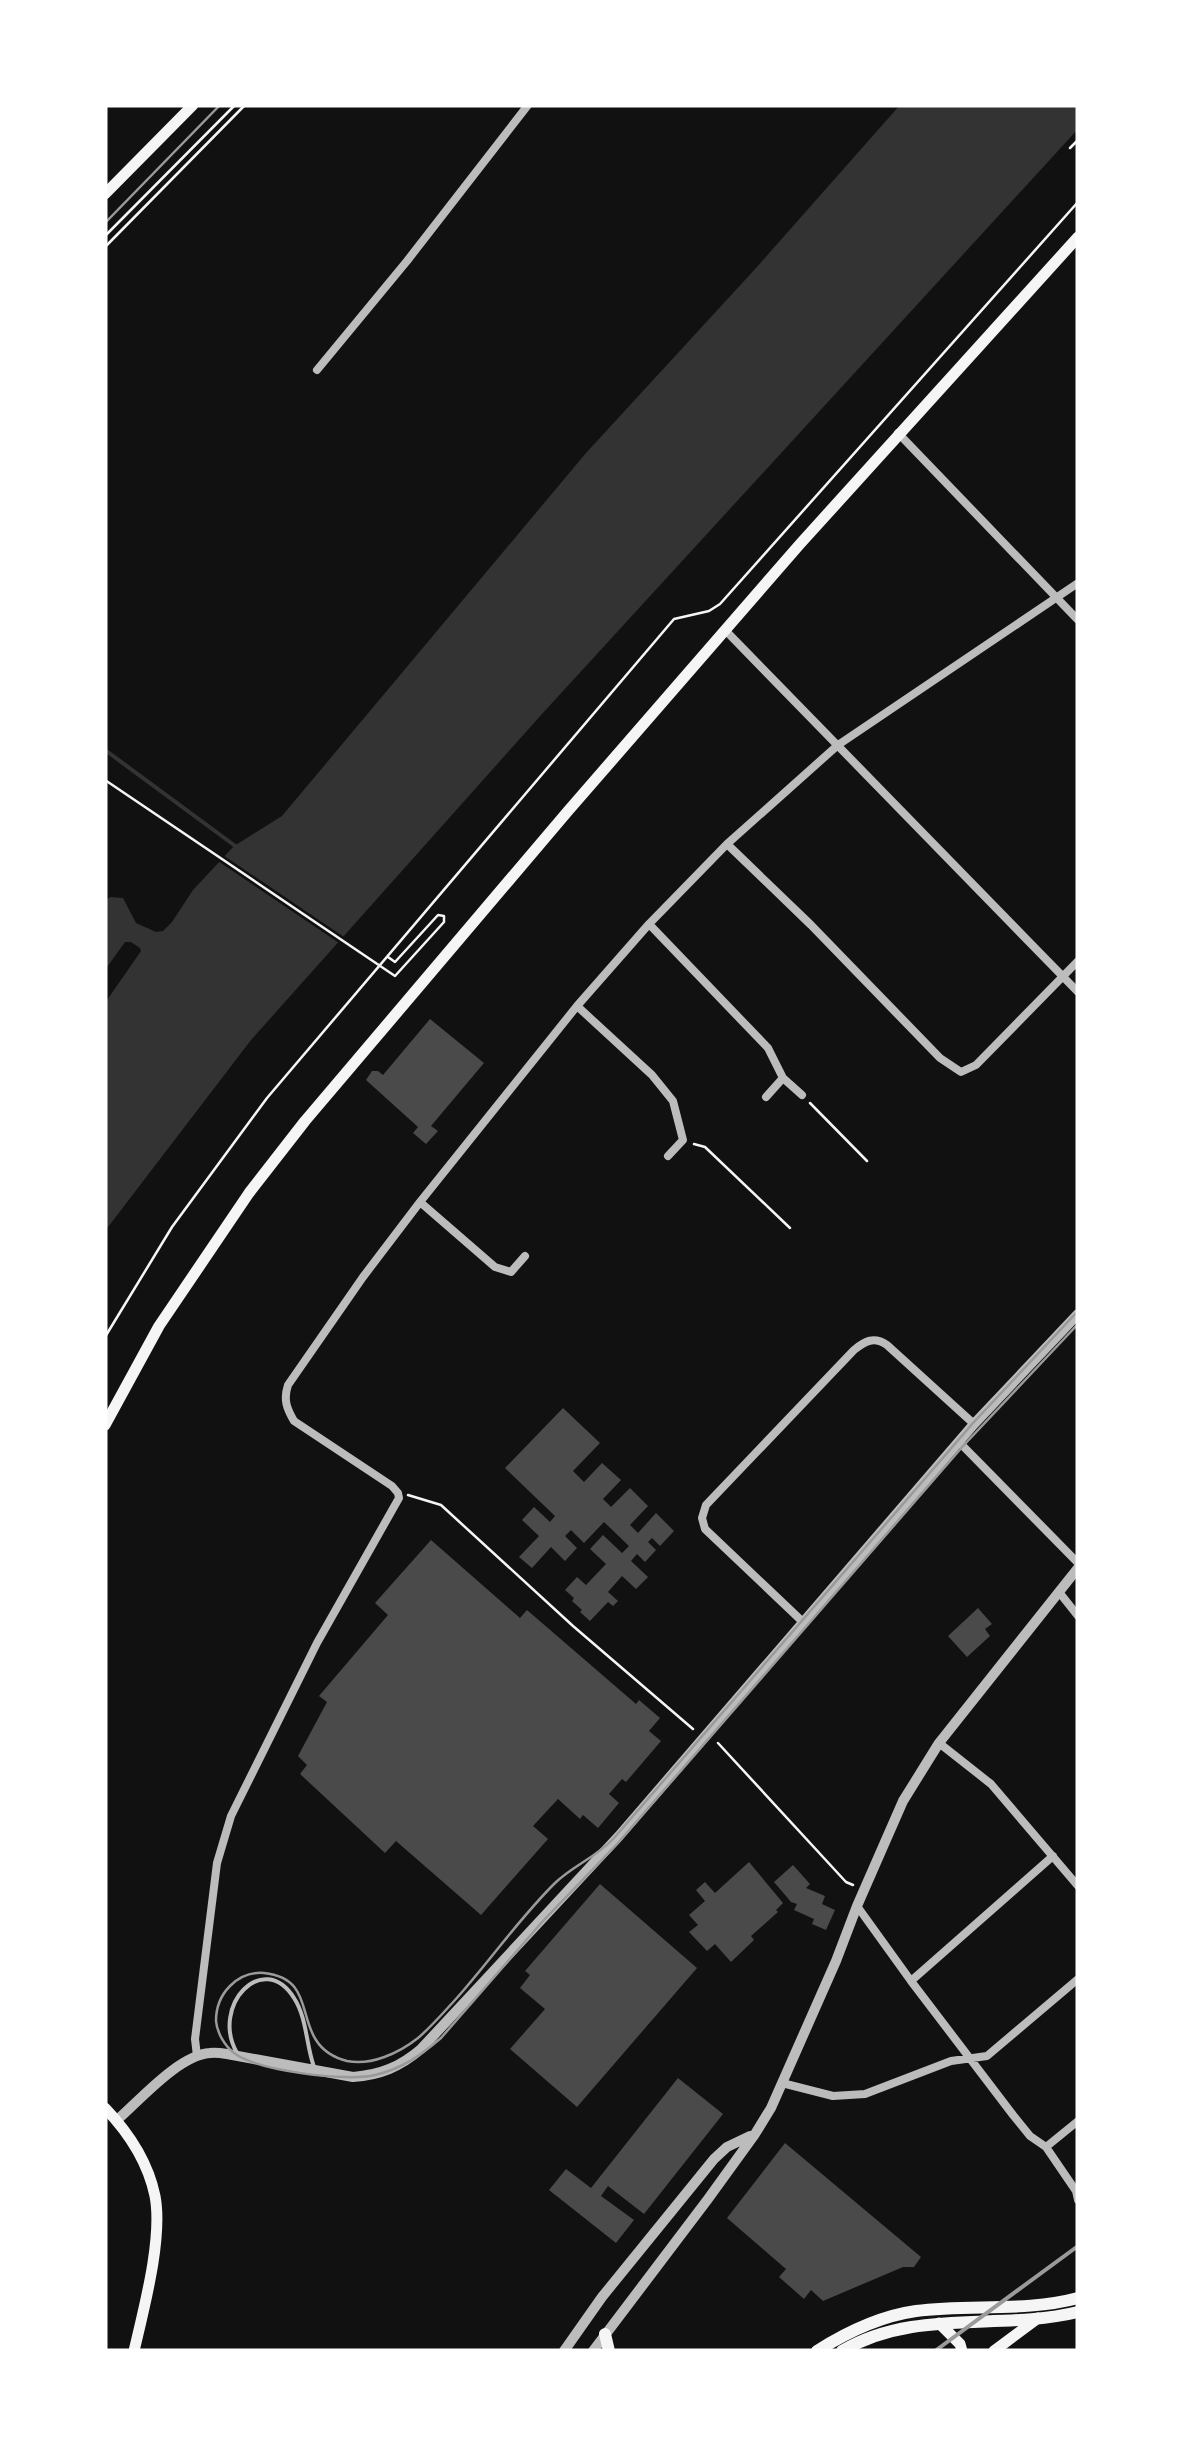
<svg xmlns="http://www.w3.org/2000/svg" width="1183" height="2456" viewBox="0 0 1183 2456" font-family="Merriweather,serif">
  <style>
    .water { fill: #333 }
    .pier { fill: #111 }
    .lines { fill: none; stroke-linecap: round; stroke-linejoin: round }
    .stream { stroke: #333; stroke-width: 4 }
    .building { fill: #4a4a4a }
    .path { stroke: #f5f5f5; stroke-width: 2.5 }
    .service { stroke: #bcbcbc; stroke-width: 4 }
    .minor { stroke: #bcbcbc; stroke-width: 8 }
    .tertiary { stroke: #bcbcbc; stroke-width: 10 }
    .secondary { stroke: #f5f5f5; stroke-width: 11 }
    .primary { stroke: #f5f5f5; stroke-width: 12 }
    .tram { stroke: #9a9a9a; stroke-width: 2.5 }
    .rail { stroke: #9a9a9a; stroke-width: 4 }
  </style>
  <rect width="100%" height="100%" fill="#111"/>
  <path class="water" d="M 900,105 L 1078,105 L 1078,129 L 542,714 L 251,1040 L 105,1231 L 105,1003 L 141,951 L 140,948 L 131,942 L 125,942 L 105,970 L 105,901 L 110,897 L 123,898 L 136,923 L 156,932 L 163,931 L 172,922 L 193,890 L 234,846 L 282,816 L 586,453 L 756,268 Z"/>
  <path class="pier" d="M 220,853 L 347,939 L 342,945 L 215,859 Z"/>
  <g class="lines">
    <path class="stream" d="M 105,750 L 238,848"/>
  </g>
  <path class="building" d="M 430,1019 L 484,1063 L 431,1126 L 438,1131 L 426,1144 L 413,1133 L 418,1127 L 366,1080 L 372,1071 L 378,1071 L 383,1075 Z
    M 563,1408 L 600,1443 L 573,1471 L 584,1482 L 602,1463 L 621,1480 L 603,1499 L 611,1507 L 630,1488 L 648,1506 L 630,1525 L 638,1533 L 656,1513 L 674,1531 L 660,1546 L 652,1538 L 648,1542 L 656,1550 L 645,1562 L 637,1554 L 631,1561 L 648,1577 L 636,1589 L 622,1576 L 608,1592 L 618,1601 L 613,1606 L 608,1602 L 590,1621 L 580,1612 L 582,1610 L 572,1601 L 574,1598 L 565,1590 L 577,1577 L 586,1585 L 606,1564 L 590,1549 L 603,1535 L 622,1553 L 629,1546 L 604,1522 L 584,1543 L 571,1530 L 565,1536 L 577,1548 L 565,1561 L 551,1547 L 532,1568 L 519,1557 L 539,1536 L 522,1520 L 534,1507 L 550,1522 L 555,1516 L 505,1468 Z
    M 431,1540 L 520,1618 L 527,1610 L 636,1704 L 639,1700 L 660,1718 L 649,1731 L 661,1741 L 626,1782 L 622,1779 L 609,1794 L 619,1803 L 598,1828 L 583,1815 L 580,1819 L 558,1799 L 533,1826 L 548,1839 L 481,1915 L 396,1841 L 385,1853 L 300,1774 L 307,1765 L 298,1756 L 327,1702 L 319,1696 L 388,1615 L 375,1603 Z
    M 978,1608 L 992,1624 L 985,1629 L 990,1636 L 967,1657 L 948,1636 Z
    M 749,1862 L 783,1903 L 776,1910 L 778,1912 L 751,1936 L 754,1940 L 731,1962 L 715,1944 L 707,1951 L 689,1932 L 698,1925 L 689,1915 L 705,1901 L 696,1890 L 705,1882 L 715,1893 Z
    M 793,1865 L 810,1884 L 806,1888 L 825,1896 L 822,1904 L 835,1910 L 826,1930 L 812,1924 L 814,1919 L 794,1910 L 797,1904 L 791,1902 L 774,1882 Z
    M 600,1884 L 697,1968 L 577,2107 L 510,2049 L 545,2009 L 520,1988 L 530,1975 L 525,1971 Z
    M 678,2078 L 723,2114 L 644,2214 L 608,2186 L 601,2196 L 634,2220 L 616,2243 L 549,2190 L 566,2169 L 591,2188 Z
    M 785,2143 L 921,2257 L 914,2267 L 903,2267 L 823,2301 L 811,2290 L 804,2299 L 779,2277 L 786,2269 L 727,2218 Z"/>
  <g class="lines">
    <path class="path" d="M 1070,148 L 1078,140
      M 105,236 L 235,105
      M 105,247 L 245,105
      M 105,780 L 395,976 L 444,922 L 444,916 L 438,915 L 395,962 L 388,957
      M 810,1103 L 867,1161
      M 694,1144 L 705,1147 L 790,1228
      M 105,1337 L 172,1227 L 267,1098 L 674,619 L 709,611 L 720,604 L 1078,202
      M 408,1495 L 441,1505 L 573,1626 L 693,1729
      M 718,1743 L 846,1882 L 853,1885"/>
    <path class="service" d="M 237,2053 C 210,2006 263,1949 294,1998 C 307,2018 306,2045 314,2067"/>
    <path class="minor" d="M 317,370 L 407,261 L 528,105
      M 898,433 L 1078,620
      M 726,631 L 1078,992
      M 727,844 L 811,925 L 940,1058 L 961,1072 L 976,1065 L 1078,961
      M 649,924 L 768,1048 L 783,1078 L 802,1095
      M 577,1006 L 652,1075 L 673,1101 L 683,1140 L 668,1156
      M 766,1097 L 783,1078
      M 420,1202 L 495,1267 L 511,1272 L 525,1256
      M 959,1442 L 1078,1563
      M 1059,1592 L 1078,1616
      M 804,1623 L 705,1529 L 702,1518 L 706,1505 L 854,1350 C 865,1341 874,1336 887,1345 L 974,1424
      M 939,1743 L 991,1784 L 1078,1886
      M 857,1906 L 911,1981 L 1013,2115 L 1030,2136 L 1046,2147 L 1076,2191 L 1078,2200
      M 911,1981 L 1053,1856
      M 197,2056 L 195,2039 L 217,1863 L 231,1816 L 317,1643 L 399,1498 L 398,1493 L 392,1486 L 294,1421 C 287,1409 283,1400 288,1385 L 363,1277 L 420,1202 L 577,1006 L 649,924 L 727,844 L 838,745 L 1078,583
      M 782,2083 L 833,2096 L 865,2094 L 951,2061 L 987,2056 L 1078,1979
      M 1046,2147 L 1078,2121"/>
    <path class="tertiary" d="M 117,2120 C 140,2100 179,2055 210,2053 C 215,2052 221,2053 227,2054 L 353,2077 C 380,2075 400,2067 421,2049 L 619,1836 L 974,1424 L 1078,1314
      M 564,2351 L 602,2297 L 714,2159 L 727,2147 L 750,2136
      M 593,2351 L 708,2199 L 755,2134 L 771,2108 L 836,1961 L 857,1906 L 903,1801 L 939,1743 L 1078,1568"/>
    <path class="secondary" d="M 105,194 L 193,105
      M 105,1425 L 159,1326 L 249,1193 L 305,1121 L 568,811 L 800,544 L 1078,237
      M 105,2108 C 128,2132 148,2162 155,2196 C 163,2238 144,2308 134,2351
      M 939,2323 L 960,2344 L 962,2351
      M 994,2351 L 1038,2318"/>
    <path class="primary" d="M 605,2334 L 609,2351
      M 817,2351 C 847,2332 880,2316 916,2311 C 970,2304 1026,2312 1078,2298
      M 842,2351 C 915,2308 999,2331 1078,2312"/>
    <path class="tram" d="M 105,223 L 220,105
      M 1078,1311 L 973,1423 L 614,1838 C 597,1857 572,1866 554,1884 C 518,1920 489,1962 455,2000 C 443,2013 431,2027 418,2038 C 399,2053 371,2066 347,2061 C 335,2058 323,2051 316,2040 C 299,2014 310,1978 264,1973 C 251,1972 239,1977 230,1986 C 221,1995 216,2008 216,2021 C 217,2033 225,2046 234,2053 C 258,2071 346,2082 375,2075 C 402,2069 421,2055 441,2038 L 543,1921 L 618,1843 L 963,1446 L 1078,1324"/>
    <path class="rail" d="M 935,2351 L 1078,2246"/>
  </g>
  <rect width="1183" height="2456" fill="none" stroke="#ffffff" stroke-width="215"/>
</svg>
